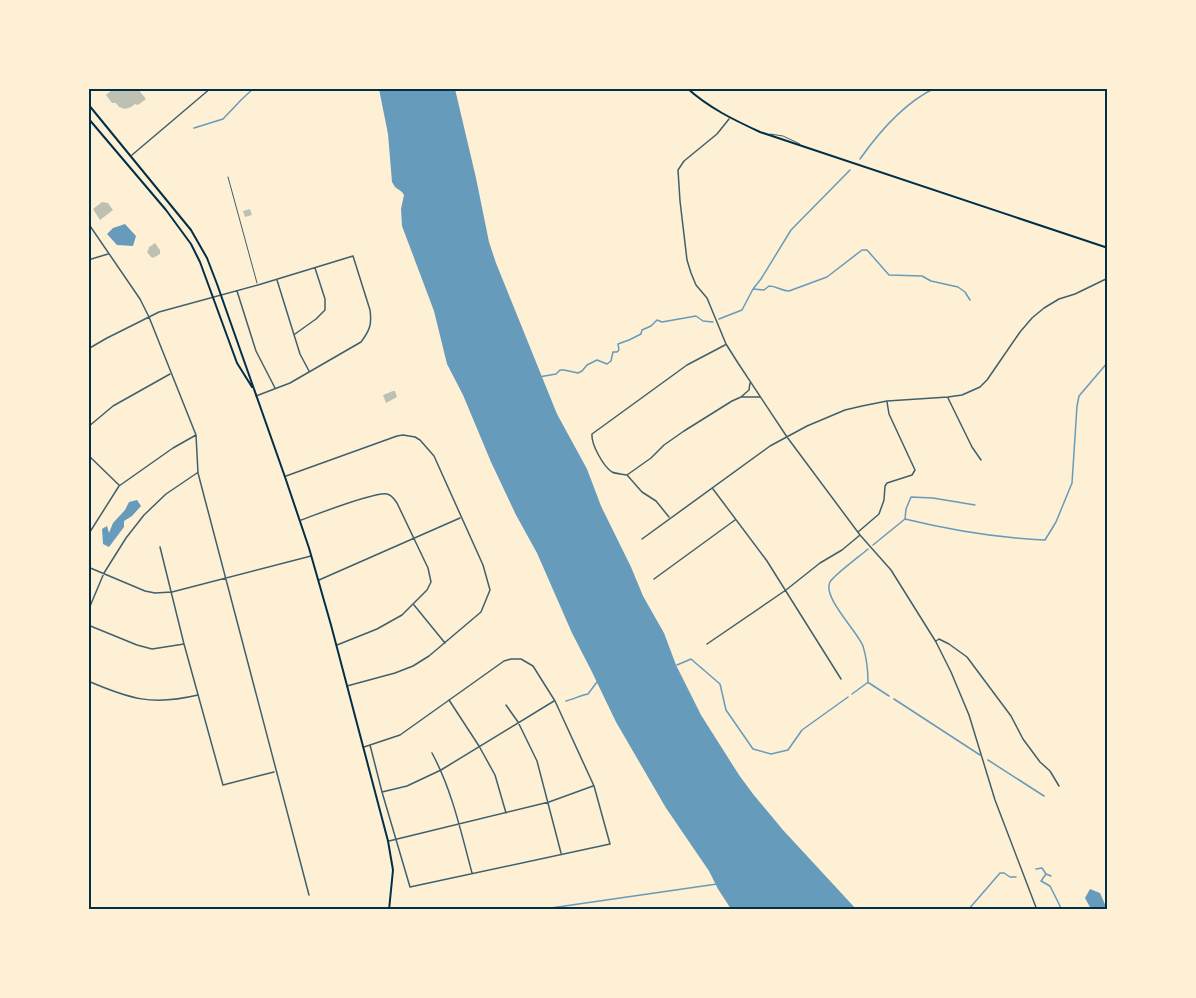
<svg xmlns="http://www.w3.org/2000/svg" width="1196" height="998" viewBox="0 0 1196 998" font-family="Roboto,sans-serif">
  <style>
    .water { fill: #669bbc }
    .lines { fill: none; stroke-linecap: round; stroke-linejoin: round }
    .stream { stroke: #669bbc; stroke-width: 1.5 }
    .building { fill: #bec0b2 }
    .service { stroke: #3f606c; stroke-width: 1 }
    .minor { stroke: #3f606c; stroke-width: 1.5 }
    .tertiary { stroke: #3f606c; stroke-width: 1.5 }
    .secondary { stroke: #003049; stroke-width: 2 }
    .primary { stroke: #003049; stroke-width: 2 }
    .neatline { fill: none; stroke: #003049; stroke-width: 2 }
  </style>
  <rect width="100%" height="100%" fill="#fdf0d5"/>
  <path class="water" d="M 379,89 L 455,89 L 476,178 L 489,242 L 496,263 L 557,414 L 587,469 L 601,506 L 631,567 L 643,596 L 664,633 L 676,665 L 701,715 L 739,775 L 753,794 L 783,830 L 856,909 L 731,909 L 718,889 L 709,871 L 666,808 L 616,722 L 591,670 L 572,633 L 537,553 L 516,515 L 491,462 L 463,395 L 447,364 L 434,311 L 402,226 L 401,209 L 404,195 L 402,192 L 395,187 L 392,182 L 388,134 Z
    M 125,224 L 136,236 L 133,246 L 117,245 L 107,234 L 113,228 Z
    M 137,500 L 141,506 L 132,516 L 124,521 L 124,527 L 109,547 L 103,544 L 102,529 L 107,526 L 109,533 L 113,523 L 125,510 L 129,502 Z
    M 1090,889 L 1100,893 L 1107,909 L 1091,909 L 1085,898 Z"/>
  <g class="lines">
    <path class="stream" d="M 194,128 L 223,119 L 242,99 L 254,88
      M 860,159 C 879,132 906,102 935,88
      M 753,289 L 764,290 L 769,286 C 777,286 781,291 789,291 L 827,277 L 862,250 L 867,250 L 889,275 L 922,276 L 931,281 L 958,287 L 965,292 L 970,300
      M 719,319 L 742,310 L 753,289 L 761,279 L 791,230 L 850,170
      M 539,377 L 556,374 L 560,370 L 564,370 L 578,373 L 582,371 L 587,365 L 597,360 L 607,364 L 611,361 L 613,352 L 617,352 L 619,350 L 618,344 L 629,340 L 641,334 L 642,330 L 651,326 L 657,320 L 662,322 L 696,316 L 703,321 L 713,322
      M 905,519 L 906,509 L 911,497 L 933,498 L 975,505
      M 873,545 L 905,519 C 950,530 998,538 1045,540 L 1056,522 L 1072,483 L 1077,406 L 1079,396 L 1108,362
      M 677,665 L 691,659 L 720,684 L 726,710 L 753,749 L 771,754 L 788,750 L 802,730 L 848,697
      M 868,683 C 868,670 867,659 863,646 C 857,631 822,597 830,582 C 834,575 860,556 868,549
      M 869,683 L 889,696
      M 852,694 L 867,683
      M 894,699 L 980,755
      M 566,701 C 574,699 581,695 588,694 L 597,682
      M 988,760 L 1044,796
      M 1036,869 L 1042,868 L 1046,874 L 1051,876
      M 1046,874 L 1041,881 L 1050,886 L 1062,910
      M 537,910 L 717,884
      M 968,910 L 1000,873 L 1004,873 L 1010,877 L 1016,877"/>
  </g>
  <path class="building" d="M 114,88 L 137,88 L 146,99 L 138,105 L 135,104 L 131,107 L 125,109 L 119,107 L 116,103 L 112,103 L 106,95 Z
    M 102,202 L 108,203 L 113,210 L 100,220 L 93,209 Z
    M 250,209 L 252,215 L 245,217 L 243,211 Z
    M 155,243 L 160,250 L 160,254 L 153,258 L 152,257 L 151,257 L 147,252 L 149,249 L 148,248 Z
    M 393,391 L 395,391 L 397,397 L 386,403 L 383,395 Z"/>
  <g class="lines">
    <path class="service" d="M 770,134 L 783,136 L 800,144
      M 228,177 L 257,283"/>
    <path class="minor" d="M 729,119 L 717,134 L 684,161 L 678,170 L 680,201 L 687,260 L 691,273 L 696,285 L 707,298 L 726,344 L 738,363 L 787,437 L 860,535 L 891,570 L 936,642 L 951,672 L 969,715 L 995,800 L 1037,910
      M 88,223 L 140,299 L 149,317 L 196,435 L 173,448 L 119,486 L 88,535
      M 88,260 L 108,254
      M 277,280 L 300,354 L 309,371
      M 237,291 L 256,351 L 275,388
      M 295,334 L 316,319 L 325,310 L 325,299 L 315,268
      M 88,349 L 107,338 L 159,312 L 258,285 L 353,256 L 370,310 C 372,324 370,330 361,342 L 290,383 L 256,396
      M 742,397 L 760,397
      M 948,398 L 972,447 L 981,460
      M 88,427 L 113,406 L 170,374
      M 196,435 L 198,473 L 309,895
      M 88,455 L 119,485
      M 627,475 L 651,458 L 664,445 L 684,431 L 732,401 L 741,397 L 749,390 L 750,383
      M 286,476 L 397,436 L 403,435 L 415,437 L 420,440 L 434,456 L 483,565 L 490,590 L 481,612 L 429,656 L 413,666 L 395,673 L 347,686
      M 713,489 L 767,561 L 841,679
      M 669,517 L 656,501 L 642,492 L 627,475 C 623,474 616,474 612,472 C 603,466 591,444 592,434 L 687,365 L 725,345
      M 301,520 C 315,515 376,491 387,494 C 392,495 394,499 397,503 L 428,568 L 431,582 L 427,590 L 402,615 L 377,629 L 337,645
      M 858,532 L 879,514 L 884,500 L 885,486 L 887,483 L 912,475 L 915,470 L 889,414 L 887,402
      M 642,539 L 770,446 L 807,426 L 845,410 L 862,406 L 887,401 L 948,397 L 962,395 L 980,387 L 987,380 L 1020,332 L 1032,318 L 1044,308 L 1059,299 L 1075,294 L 1108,278
      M 160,547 L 184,644 L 223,785 L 274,772
      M 88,567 L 145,591 L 155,593 L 172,592 L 311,556
      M 654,579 L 735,520
      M 319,580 L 460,518
      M 414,605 L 445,643
      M 88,611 L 104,573 L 126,538 L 144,515 L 166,494 L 197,473
      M 88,625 L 137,645 L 152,649 L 184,644
      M 936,641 L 939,639 L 949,644 L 967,657 L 1011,716 L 1023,739 L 1040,762 L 1050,771 L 1059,786
      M 707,644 L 786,590 L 820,563 L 842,550 L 860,535
      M 88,681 C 130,699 152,706 198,695
      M 449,700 L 479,746 L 495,775 L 506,813
      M 506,705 L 518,722 L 537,761 L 561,853
      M 364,747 L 400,735 L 504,661 L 511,659 L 521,659 L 533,666 L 555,701 L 594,786 L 610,844 L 410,887 L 382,792 L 370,745
      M 432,753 C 452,790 461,832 472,873
      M 382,792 L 407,786 L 441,770 L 554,701
      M 389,841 L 549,802 L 593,786"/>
    <path class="tertiary" d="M 132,155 L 211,88"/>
    <path class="secondary" d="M 88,104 L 191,230 L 207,258 L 217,284 L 285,477 L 309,548 L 331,625 L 388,841 L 393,870 L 389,910
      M 88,118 L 166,210 L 191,244 L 200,262 L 237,363 L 252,387"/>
    <path class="primary" d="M 687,88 C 709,108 734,120 760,132 L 1108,248"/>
  </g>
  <rect width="1196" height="998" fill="none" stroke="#fdf0d5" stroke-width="180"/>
  <rect x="90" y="90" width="1016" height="818" class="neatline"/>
</svg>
